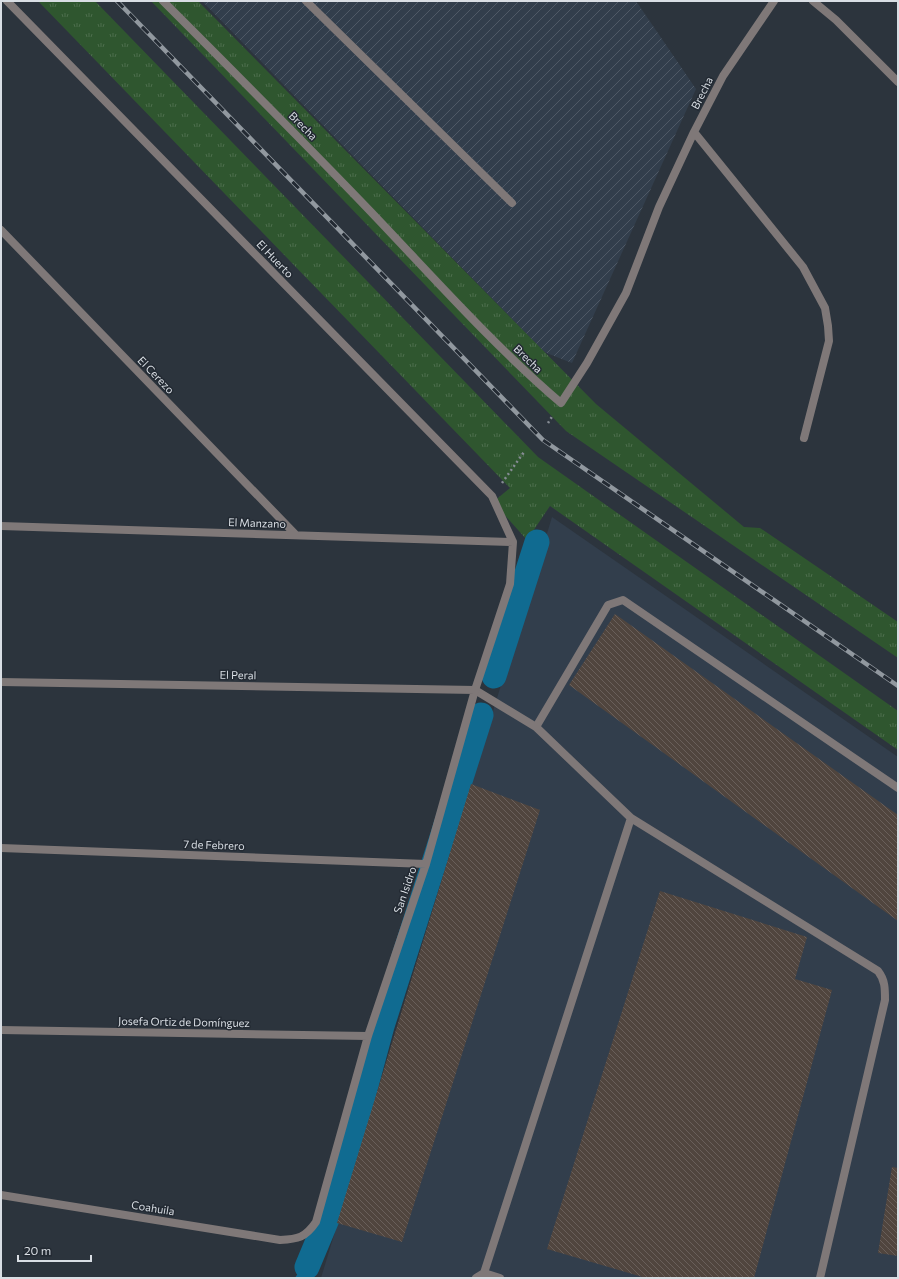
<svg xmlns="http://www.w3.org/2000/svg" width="899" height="1279" viewBox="0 0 899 1279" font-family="Commissioner,sans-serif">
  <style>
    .built { fill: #323e4c }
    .industrial { fill: url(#industrial-furrows) }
    .grass { fill: url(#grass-tufts) }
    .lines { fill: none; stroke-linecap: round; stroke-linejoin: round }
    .stream { stroke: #106b91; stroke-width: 7 }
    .canal { stroke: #106b91; stroke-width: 25 }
    .building { fill: url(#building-back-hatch) }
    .path { stroke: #868c94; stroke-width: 2.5; stroke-dasharray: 2 3; stroke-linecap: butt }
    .service { stroke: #7f7878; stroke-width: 8 }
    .minor { stroke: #7f7878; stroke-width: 8 }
    .rail-casing { stroke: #91989f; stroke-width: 4.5 }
    .rail { stroke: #232a33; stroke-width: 3; stroke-dasharray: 9; stroke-linecap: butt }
    .labels { text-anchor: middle; stroke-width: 3; stroke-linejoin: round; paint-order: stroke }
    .street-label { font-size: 11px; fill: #d9dee4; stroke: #232a33 }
  </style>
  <defs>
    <pattern id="industrial-furrows" width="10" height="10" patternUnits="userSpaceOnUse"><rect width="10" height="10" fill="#323e4c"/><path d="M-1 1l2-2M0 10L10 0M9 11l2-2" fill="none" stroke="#4f5966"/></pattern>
    <pattern id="grass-tufts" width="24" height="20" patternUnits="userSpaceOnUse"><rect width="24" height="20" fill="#2f562f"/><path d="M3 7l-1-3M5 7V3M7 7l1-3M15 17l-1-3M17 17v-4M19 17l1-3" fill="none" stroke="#4d6e4d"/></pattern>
    <pattern id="building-back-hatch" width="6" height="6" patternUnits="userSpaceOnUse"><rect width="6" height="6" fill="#50453e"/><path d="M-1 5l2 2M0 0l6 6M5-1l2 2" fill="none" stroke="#695f5a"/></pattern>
  </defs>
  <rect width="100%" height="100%" fill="#2c343d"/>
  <path class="built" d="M 552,517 L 898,757 L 898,1278 L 321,1278 Z"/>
  <path class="industrial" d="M 202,1 L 636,1 L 696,89 L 572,363 L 544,352 Z"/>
  <path class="grass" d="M 38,1 L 95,1 L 538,457 L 898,711 L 898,750 L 550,506 L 527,540 L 493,502 L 510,488 Z
    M 151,1 L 198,1 L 596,404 L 744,527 L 760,528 L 898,622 L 898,658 L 566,431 Z"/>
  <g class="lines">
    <path class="stream" d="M 299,1278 L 307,1267"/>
    <path class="canal" d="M 494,676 L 537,542
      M 307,1267 L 335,1200 L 382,1026 L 481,715"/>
  </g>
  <path class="building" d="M 615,614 L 898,815 L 898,921 L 569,685 Z
    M 471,784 L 540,810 L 402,1242 L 337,1223 Z
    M 660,891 L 807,937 L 795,979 L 832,990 L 754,1278 L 646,1278 L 547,1249 Z
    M 892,1167 L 898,1168 L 898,1256 L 878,1253 Z"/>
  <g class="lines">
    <path class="path" d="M 548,423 L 553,415
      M 502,483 L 524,452"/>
    <path class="service" d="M 306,1 L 512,203
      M 475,690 L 536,727 L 631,818 L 484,1273 L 486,1278
      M 536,727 L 608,605 L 623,600 L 898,788
      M 631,818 L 878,971 C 885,980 885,988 885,1000 L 820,1278
      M 476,1278 L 484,1273 L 500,1278"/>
    <path class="minor" d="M 163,1 C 233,71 303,141 371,212 C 433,277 493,345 561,403 L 587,363 L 626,293 L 659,207 L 694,132 L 723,76 L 774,1
      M 813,1 L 836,20 L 898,82
      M 694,132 L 803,267 L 825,308 L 828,326 L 829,341 L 804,438
      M 1,230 L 296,535
      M 1,526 L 513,542
      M 1,682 L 475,690
      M 1,848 L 426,864
      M 1,1030 L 368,1036
      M 1,1195 L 280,1240 C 298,1239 305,1238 316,1222 L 368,1036 L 426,864 L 475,690 L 510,584 L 513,542 L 492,496 L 7,1"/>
    <g class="rail-casing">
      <path id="rail" d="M 117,1 L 543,440 L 898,686"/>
    </g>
    <use href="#rail" class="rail"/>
  </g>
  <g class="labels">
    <g class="street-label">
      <text transform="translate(702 93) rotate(-63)" y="4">Brecha</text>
      <text transform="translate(303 126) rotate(45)" y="4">Brecha</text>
      <text transform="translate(275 259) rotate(46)" y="4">El Huerto</text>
      <text transform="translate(528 359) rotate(44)" y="4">Brecha</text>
      <text transform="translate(156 375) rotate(46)" y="4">El Cerezo</text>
      <text transform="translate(257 523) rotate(2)" y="4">El Manzano</text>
      <text transform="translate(238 675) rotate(1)" y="4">El Peral</text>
      <text transform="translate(214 845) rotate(2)" y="4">7 de Febrero</text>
      <text transform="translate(405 890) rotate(-71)" y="4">San Isidro</text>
      <text transform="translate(184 1022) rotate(1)" y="4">Josefa Ortiz de Domínguez</text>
      <text transform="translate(153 1208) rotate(9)" y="4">Coahuila</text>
    </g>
  </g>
  <rect width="899" height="1279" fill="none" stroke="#d9dee4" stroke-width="4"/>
  <path d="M18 1255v6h73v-6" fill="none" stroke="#d9dee4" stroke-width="2"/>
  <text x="24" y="1255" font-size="12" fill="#d9dee4" stroke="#232a33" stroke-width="3" paint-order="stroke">20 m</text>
</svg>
